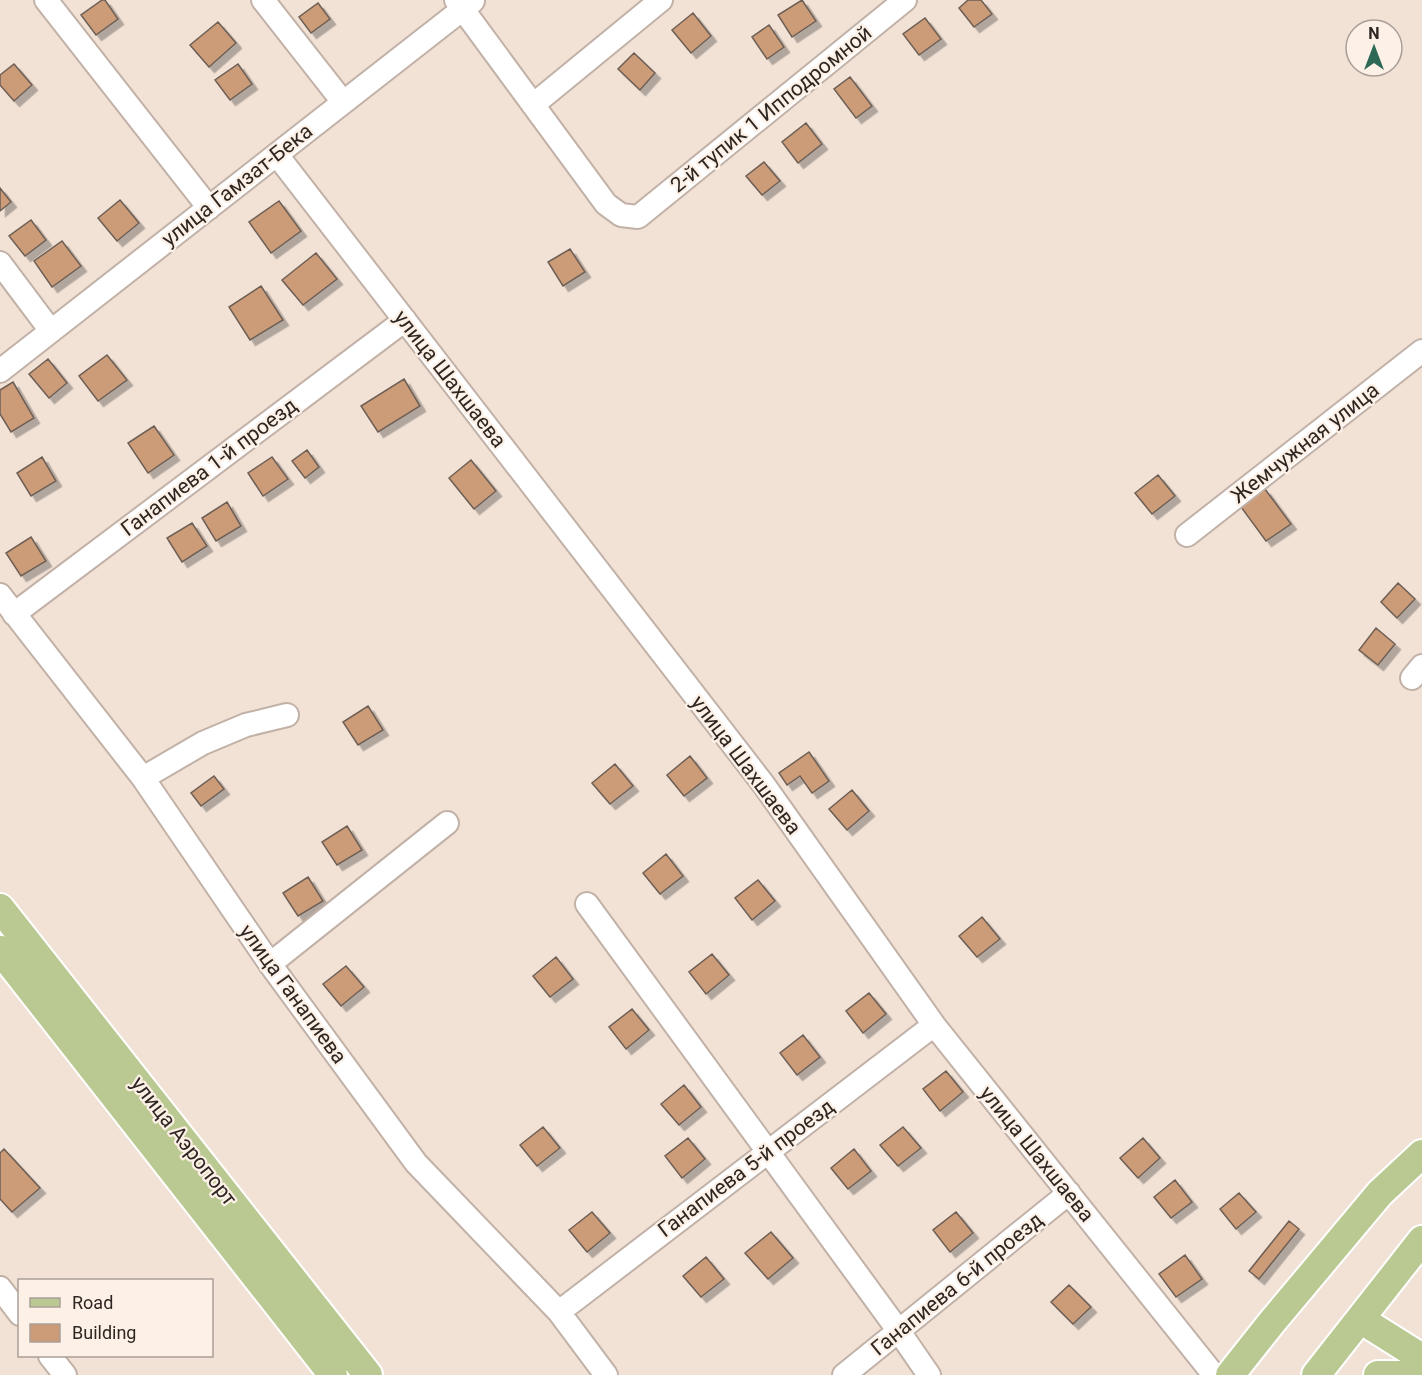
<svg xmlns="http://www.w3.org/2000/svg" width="1422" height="1375" viewBox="0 0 1422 1375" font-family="Roboto,sans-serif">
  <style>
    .building { fill: #cc9b78; stroke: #6d5f55; stroke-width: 1.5; filter: url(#shadow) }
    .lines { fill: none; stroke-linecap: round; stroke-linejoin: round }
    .minor-casing { stroke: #c1b1a7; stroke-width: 26 }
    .major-casing { stroke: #fff; stroke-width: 32 }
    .minor { stroke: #fff; stroke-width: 22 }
    .major { stroke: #b9c991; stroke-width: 28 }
    .labels { text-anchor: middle; stroke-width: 4.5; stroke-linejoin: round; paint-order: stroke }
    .street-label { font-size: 21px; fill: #2d2622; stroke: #fdf0e6 }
  </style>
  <defs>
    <filter id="shadow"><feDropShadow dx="5.5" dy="5.5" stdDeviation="0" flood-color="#0004"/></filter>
  </defs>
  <rect width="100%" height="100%" fill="#f2e2d6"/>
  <path class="building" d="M 102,0 L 105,0 L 118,19 L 96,35 L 81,15 Z
    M 802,0 L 816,21 L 792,37 L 778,15 Z
    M 968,0 L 981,0 L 992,14 L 974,27 L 959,8 Z
    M 318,3 L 330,19 L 311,33 L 299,17 Z
    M 693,13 L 711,36 L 691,53 L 672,30 Z
    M 925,18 L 941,39 L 919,55 L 903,34 Z
    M 218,22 L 236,43 L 209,67 L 190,45 Z
    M 769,25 L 784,47 L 767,59 L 752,37 Z
    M 634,53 L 655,73 L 640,90 L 618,69 Z
    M 14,64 L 32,85 L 14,101 L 0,85 L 0,75 Z
    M 238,64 L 252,84 L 230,100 L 215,80 Z
    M 850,77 L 872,106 L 856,118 L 834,89 Z
    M 806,123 L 822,144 L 798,163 L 782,142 Z
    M 764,162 L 780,181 L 762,195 L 746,176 Z
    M 0,188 L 11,202 L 0,211 Z
    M 120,200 L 139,223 L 117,241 L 98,218 Z
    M 279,201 L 301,231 L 271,253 L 249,222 Z
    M 31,220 L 46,240 L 25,256 L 9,236 Z
    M 62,241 L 81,266 L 52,287 L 34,261 Z
    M 570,249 L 585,272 L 563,286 L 548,262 Z
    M 316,253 L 337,279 L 303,305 L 282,280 Z
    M 261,286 L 283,320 L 250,340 L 229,307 Z
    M 107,355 L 127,380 L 98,401 L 79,376 Z
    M 48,359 L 67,383 L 49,398 L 29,374 Z
    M 404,379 L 420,406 L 378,432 L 361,406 Z
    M 13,382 L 34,418 L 11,432 L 0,414 L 0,390 Z
    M 154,426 L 174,455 L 148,473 L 128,443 Z
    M 307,450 L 319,467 L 305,478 L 292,461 Z
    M 42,457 L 56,481 L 31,496 L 17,473 Z
    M 272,457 L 288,479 L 263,496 L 248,473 Z
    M 471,460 L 496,491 L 474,509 L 449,478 Z
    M 1158,475 L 1175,496 L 1152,514 L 1135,493 Z
    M 1265,489 L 1291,524 L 1266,541 L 1241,507 Z
    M 227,502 L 241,526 L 216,541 L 202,518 Z
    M 192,523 L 207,546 L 182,562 L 167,538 Z
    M 31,537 L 46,561 L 21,576 L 6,553 Z
    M 1398,583 L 1415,599 L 1397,618 L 1381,602 Z
    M 1376,628 L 1395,644 L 1378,665 L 1359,650 Z
    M 368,706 L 383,730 L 358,745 L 343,722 Z
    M 809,752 L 829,781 L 812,793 L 800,776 L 787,785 L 779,773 Z
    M 690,756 L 707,778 L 684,796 L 667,775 Z
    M 615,764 L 633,786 L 610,804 L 592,783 Z
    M 214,776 L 224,789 L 201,806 L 191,793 Z
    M 852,790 L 869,811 L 847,830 L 829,809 Z
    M 347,826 L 362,850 L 337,865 L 322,842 Z
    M 666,854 L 683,876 L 660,894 L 643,873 Z
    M 308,877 L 323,901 L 298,916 L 283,893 Z
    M 758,880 L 775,901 L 752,920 L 735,898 Z
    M 982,917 L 1000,939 L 977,957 L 959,936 Z
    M 712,954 L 729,975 L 706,994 L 689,972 Z
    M 556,957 L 573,979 L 550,997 L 533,976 Z
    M 346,966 L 364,987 L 341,1006 L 323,984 Z
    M 869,993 L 886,1014 L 863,1033 L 846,1011 Z
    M 632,1009 L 649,1030 L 626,1049 L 609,1027 Z
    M 803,1035 L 820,1057 L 797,1075 L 780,1053 Z
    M 946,1071 L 963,1092 L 940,1111 L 923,1089 Z
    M 684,1085 L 701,1107 L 679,1125 L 661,1104 Z
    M 543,1127 L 560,1148 L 537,1166 L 520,1145 Z
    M 903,1127 L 921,1148 L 898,1166 L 880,1145 Z
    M 688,1138 L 705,1159 L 682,1178 L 665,1156 Z
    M 1143,1138 L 1160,1158 L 1138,1178 L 1120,1158 Z
    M 4,1149 L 40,1188 L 12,1212 L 0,1199 L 0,1153 Z
    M 854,1149 L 871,1171 L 848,1189 L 831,1168 Z
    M 1175,1180 L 1192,1202 L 1171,1218 L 1154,1197 Z
    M 1239,1193 L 1256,1212 L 1236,1229 L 1220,1209 Z
    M 592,1212 L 610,1233 L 587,1252 L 569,1230 Z
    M 956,1212 L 973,1233 L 950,1252 L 933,1230 Z
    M 1289,1221 L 1299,1229 L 1259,1279 L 1249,1271 Z
    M 771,1232 L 793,1258 L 768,1279 L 745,1253 Z
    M 1185,1255 L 1202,1279 L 1176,1297 L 1159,1274 Z
    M 706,1257 L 724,1279 L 701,1297 L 683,1276 Z
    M 1069,1285 L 1091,1307 L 1073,1324 L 1051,1302 Z"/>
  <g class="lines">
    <g class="minor-casing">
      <path id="minor" d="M 46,0 L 209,208
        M 263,0 L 343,102
        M 456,0 L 606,204 L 621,215 L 638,217 L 905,0
        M 533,105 L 661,0
        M 277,155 L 764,785 L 934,1025 L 1214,1375
        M 0,263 L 51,331
        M 0,371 L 473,1
        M 1187,535 L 1422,351
        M 0,595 L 143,778 L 270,964 L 416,1163 L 559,1312 L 606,1375
        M 14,614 L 405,320
        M 1412,678 L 1422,666
        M 143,778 L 203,743 L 246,725 L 287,715
        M 587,904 L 898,1330 L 929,1375
        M 270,964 L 447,823
        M 0,1288 L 20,1314
        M 559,1312 L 934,1025
        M 50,1356 L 65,1375
        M 844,1375 L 1069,1193"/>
    </g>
    <g class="major-casing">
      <path id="major" d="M 0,908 L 368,1375
        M 0,950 L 333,1375
        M 1360,1319 L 1422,1358
        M 1230,1375 L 1272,1322 L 1380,1193 L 1422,1154
        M 1316,1375 L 1422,1240
        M 1378,1375 L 1415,1375"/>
    </g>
    <use href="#minor" class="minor"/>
    <use href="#major" class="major"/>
  </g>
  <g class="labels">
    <g class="street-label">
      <text transform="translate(771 109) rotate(-39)" y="7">2-й тупик 1 Ипподромной</text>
      <text transform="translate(237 185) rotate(-38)" y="7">улица Гамзат-Бека</text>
      <text transform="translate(450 379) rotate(52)" y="7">улица Шахшаева</text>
      <text transform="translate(1305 443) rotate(-38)" y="7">Жемчужная улица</text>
      <text transform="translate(209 467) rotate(-37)" y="7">Ганапиева 1-й проезд</text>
      <text transform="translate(746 765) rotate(53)" y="7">улица Шахшаева</text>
      <text transform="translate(293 994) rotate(54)" y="7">улица Ганапиева</text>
      <text transform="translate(184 1141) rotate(52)" y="7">улица Аэропорт</text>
      <text transform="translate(1037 1154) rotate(51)" y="7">улица Шахшаева</text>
      <text transform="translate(746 1168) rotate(-37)" y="7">Ганапиева 5-й проезд</text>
      <text transform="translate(957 1284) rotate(-39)" y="7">Ганапиева 6-й проезд</text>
    </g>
  </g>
  <rect x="18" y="1279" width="195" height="78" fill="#fdf0e6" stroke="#aa9f98" stroke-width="1.5"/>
  <rect x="30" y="1298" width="30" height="9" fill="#b9c991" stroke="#aa9f98" stroke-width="1.5"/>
  <text x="72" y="1309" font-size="18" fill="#2d2622">Road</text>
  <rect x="30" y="1324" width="30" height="18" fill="#cc9b78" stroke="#aa9f98" stroke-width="1.5"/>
  <text x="72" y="1339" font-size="18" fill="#2d2622">Building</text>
  <g transform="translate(1374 48)"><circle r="28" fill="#fdf0e6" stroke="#aa9f98" stroke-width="1.5"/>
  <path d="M0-4.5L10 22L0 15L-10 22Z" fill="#2d6954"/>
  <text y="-9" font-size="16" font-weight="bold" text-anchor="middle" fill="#2d2622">N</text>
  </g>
</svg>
